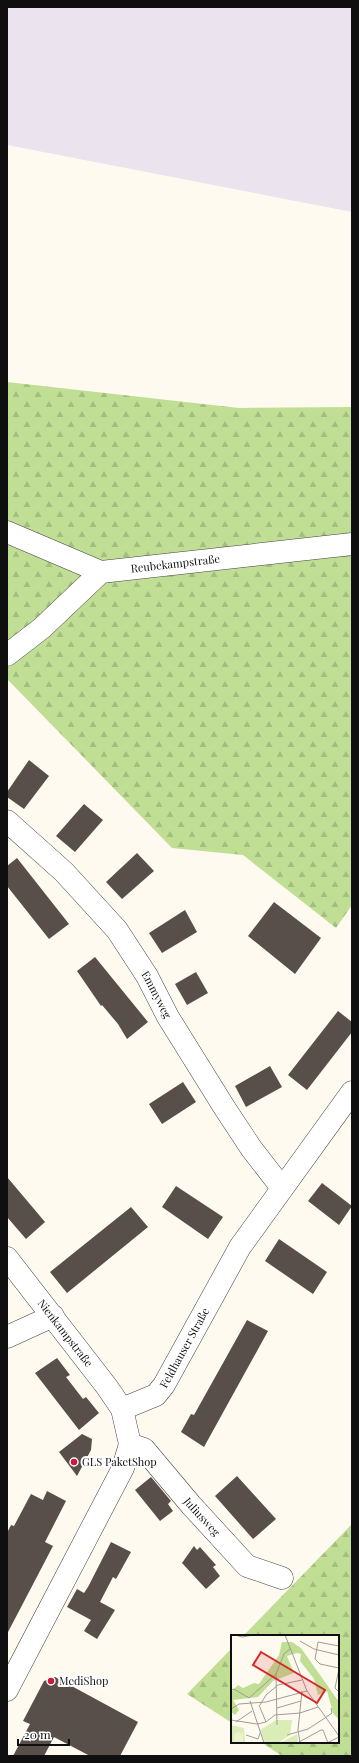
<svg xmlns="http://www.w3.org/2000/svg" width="359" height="1763" viewBox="0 0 359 1763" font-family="'Playfair Display',serif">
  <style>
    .industrial { fill: #ebe3ee }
    .forest { fill: url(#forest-firs) }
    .building { fill: #584e4a }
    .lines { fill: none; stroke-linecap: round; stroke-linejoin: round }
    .minor-casing { stroke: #424242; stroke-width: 23 }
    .minor { stroke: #fff; stroke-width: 22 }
    .poi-dot { fill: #c91d3b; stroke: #fff; stroke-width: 1.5 }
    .labels { text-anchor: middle; stroke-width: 4; stroke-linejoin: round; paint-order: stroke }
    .street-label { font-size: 11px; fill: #0f0f0f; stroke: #fff }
    .poi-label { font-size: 11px; fill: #0f0f0f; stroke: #fff; text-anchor: start }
    .inset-road { fill: none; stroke: #9f9c96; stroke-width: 1 }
    .view { fill: #d62828; fill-opacity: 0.15; stroke: #d62828; stroke-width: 2 }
    .inset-edge { fill: none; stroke: #0f0f0f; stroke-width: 2 }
  </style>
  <defs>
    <pattern id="forest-firs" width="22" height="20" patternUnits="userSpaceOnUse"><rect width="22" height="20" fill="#c0df95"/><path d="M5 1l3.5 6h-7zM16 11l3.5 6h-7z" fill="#a4be7f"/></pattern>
  </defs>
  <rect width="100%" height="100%" fill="#fffaf0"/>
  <path class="industrial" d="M 7,7 L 352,7 L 352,212 L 7,145 Z"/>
  <path class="forest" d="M 7,382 L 239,408 L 352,407 L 352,905 L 336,928 L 243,855 L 172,848 L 7,679 Z
    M 352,1524 L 352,1756 L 282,1756 L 261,1742 L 338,1742 L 338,1636 L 243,1636 Z
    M 232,1648 L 232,1723 L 187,1694 Z"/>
  <path class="building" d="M 29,760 L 49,776 L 24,809 L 7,797 L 7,792 Z
    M 84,804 L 103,820 L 75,852 L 56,836 Z
    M 137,853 L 154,871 L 122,899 L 106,882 Z
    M 17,858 L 69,924 L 49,939 L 7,886 L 7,866 Z
    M 274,902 L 321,938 L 295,974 L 248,936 Z
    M 185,910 L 197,932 L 162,953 L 149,933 Z
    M 95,957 L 148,1022 L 127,1039 L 118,1024 L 102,1005 L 101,1006 L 77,971 Z
    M 196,972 L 208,993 L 187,1005 L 175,984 Z
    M 338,1011 L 352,1022 L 352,1032 L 307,1090 L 288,1075 Z
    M 270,1066 L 282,1087 L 246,1107 L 235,1086 Z
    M 183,1082 L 196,1102 L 162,1124 L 149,1104 Z
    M 7,1177 L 45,1222 L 26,1239 L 7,1217 Z
    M 322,1183 L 352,1206 L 339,1225 L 308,1201 Z
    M 176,1186 L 223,1217 L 208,1239 L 162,1207 Z
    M 131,1207 L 148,1227 L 67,1293 L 50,1272 Z
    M 279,1239 L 327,1272 L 313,1294 L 265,1261 Z
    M 247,1320 L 268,1331 L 204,1447 L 181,1432 L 191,1414 L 194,1415 Z
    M 57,1358 L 70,1375 L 66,1377 L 83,1399 L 86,1397 L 99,1413 L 79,1430 L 35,1373 Z
    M 82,1434 L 92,1439 L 91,1450 L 77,1476 L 59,1452 Z
    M 237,1476 L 276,1519 L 253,1539 L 215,1496 Z
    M 151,1477 L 171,1501 L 168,1504 L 173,1511 L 160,1521 L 135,1490 Z
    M 47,1491 L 66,1501 L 45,1542 L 53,1546 L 7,1634 L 7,1533 L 11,1525 L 14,1526 L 31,1494 L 43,1500 Z
    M 111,1542 L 131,1552 L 116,1579 L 113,1577 L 100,1602 L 115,1610 L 97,1639 L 84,1631 L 91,1620 L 67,1607 L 77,1589 L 84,1593 L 88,1587 Z
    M 194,1546 L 197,1550 L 200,1547 L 216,1565 L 213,1567 L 220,1576 L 206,1589 L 182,1563 Z
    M 55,1677 L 138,1722 L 120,1756 L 90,1756 L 54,1737 L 44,1756 L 13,1756 L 30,1724 L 23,1721 L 44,1681 Z"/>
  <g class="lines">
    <g class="minor-casing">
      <g id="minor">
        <path id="s1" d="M 7,532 L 101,572 L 352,544"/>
        <path d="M 7,655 L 42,628 L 101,572"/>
        <path id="s2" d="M 7,821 L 64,872 L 117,930 L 147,976 L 168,1017 L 224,1107 L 251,1148 L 282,1188"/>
        <path id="s3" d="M 7,1258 L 107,1387 L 122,1409 L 130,1444 L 123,1468 L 7,1690"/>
        <path d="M 7,1337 L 53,1316"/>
        <path id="s4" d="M 122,1409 L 156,1395 L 164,1385 L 240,1247 L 352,1092"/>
        <path id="s5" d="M 130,1444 L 144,1449 L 191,1505 L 247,1566 L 282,1578"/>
      </g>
    </g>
    <use href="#minor" class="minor"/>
  </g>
  <g class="poi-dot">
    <circle cx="74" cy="1462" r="4"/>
    <circle cx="51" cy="1681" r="4"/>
  </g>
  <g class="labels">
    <g class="street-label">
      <text dy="4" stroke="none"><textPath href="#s1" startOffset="177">Reubekampstraße</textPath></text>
      <text dy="4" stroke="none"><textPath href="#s2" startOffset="231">Emmyweg</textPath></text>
      <text dy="4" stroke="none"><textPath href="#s3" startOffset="95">Nienkampstraße</textPath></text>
      <text dy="4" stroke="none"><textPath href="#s4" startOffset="92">Feldhauser Straße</textPath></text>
      <text dy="4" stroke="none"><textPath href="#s5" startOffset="104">Juliusweg</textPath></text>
    </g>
    <g class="poi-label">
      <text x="82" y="1466">GLS PaketShop</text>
      <text x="59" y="1685">MediShop</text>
    </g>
  </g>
  <g transform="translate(231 1635)">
    <rect width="108" height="108" fill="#fffaf0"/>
    <path d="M 66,99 L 67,106 L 65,108 L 49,108 Z" fill="#daedb7"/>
    <path d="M 51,7 L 61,7 L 70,13 L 108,67 L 108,85 L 102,78 L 96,56 L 87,60 L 83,44 L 69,26 L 70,19 L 66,18 L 56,21 L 63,38 L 42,46 L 27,62 L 2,65 L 8,75 L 4,80 L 0,77 L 0,57 L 7,50 L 12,53 L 23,48 L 28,49 L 48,20 Z" fill="#c0df95"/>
    <path d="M 0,90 L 13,93 L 14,107 L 24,108 L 0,108 Z" fill="#daedb7"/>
    <path d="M 45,85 L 61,85 L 59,100 L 47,108 L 34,108 L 29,95 Z" fill="#daedb7"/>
    <path d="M 8,97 L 12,99 L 12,108 L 3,108 L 3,99 Z" fill="#eaf3c9"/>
    <path class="inset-road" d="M 4,0 L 11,2 L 22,0M 54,0 L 76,56 L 108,101M 69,6 L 83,14 L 108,20M 108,11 L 87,7 L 84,24 L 89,29 L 108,33M 108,34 L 104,53 L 108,57M 45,39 L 46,90M 0,55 L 3,54 L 18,63M 18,63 L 45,39 L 53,19 L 60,13M 19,66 L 33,108M 28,70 L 35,87M 29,70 L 35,60 L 47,50 L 71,45M 46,73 L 70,66M 0,74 L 8,69 L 35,67 L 76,56M 94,83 L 101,78 L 100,73M 0,85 L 26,89 L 35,87 L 44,80 L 69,78 L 87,72M 5,87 L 21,76M 90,95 L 92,95 L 97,108M 15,100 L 27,104 L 29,98M 56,100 L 77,94 L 94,83M 68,107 L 90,95M 69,108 L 67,95 L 71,56M 96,108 L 108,102"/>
    <path class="view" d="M 30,17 L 94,55 L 86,68 L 22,30 Z"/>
    <rect width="108" height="108" class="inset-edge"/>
  </g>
  <rect width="359" height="1763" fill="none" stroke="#0f0f0f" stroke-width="16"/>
  <path d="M18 1739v6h51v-6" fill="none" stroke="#0f0f0f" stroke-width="2"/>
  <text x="24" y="1739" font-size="12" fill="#0f0f0f" stroke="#ffffff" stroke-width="3" paint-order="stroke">20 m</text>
</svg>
